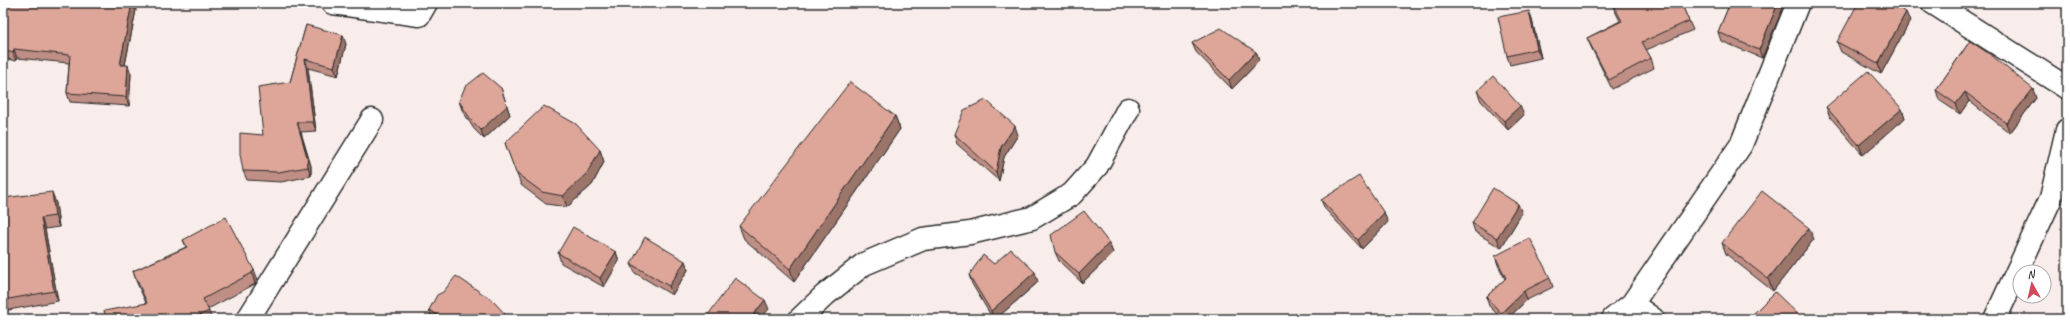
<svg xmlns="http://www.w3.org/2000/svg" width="2070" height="322" viewBox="0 0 2070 322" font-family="Caveat,sans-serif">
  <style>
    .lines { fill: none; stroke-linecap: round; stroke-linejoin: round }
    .minor-casing { stroke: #2b2b2b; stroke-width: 25 }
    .minor { stroke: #fff; stroke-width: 22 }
    .wall { fill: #bf8e84; stroke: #2b2b2b }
    .shaded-wall { fill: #9b746b; stroke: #2b2b2b }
    .building { fill: #dea599; stroke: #2b2b2b }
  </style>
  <rect width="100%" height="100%" fill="#f8edeb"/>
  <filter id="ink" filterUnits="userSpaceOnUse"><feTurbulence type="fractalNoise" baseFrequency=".025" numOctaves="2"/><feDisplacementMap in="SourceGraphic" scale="8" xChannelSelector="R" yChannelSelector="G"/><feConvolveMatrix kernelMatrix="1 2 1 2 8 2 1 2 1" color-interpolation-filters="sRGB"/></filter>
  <g filter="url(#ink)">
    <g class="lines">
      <g class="minor-casing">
        <path id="minor" d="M 333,3 L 419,15 L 426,3
          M 1933,3 L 2067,88
          M 1632,304 L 1653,319
          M 248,319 L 372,120
          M 800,319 L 825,295 L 864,264 L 923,239 L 970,233 L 1032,218 L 1072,194 L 1097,166 L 1128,109
          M 1613,319 L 1632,304 L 1741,145 L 1798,3
          M 1995,319 L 2051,198 L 2067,130"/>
      </g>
      <use href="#minor" class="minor"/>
    </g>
    <path class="wall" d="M 3,3 L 133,3 L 136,10 L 125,65 L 131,74 L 129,106 L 70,102 L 67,93 L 69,63 L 17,58 L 16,61 L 3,58 Z
      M 1611,3 L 1681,3 L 1693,30 L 1646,50 L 1651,58 L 1654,68 L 1612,89 L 1591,47 L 1587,38 L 1620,21 Z
      M 1730,3 L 1785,3 L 1762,58 L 1721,41 L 1718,32 Z
      M 1529,11 L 1532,20 L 1541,58 L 1510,65 L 1507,56 Z
      M 1910,21 L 1881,74 L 1841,52 L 1837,42 Z
      M 306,25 L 346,44 L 338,76 L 308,68 L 316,131 L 301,132 L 311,166 L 311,176 L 281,182 L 247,180 L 243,171 L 263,135 L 290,82 Z
      M 1970,41 L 2036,98 L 2010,133 L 1969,101 L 1960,114 L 1939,100 L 1936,90 Z
      M 1192,43 L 1256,52 L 1259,61 L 1232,89 L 1196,52 Z
      M 501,88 L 510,115 L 484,139 L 474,129 L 462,110 L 459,101 Z
      M 1477,91 L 1524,115 L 1508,130 L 1481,101 Z
      M 1826,107 L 1902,109 L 1905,118 L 1863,155 L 1830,117 Z
      M 895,116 L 900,129 L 794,282 L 744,239 L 739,226 Z
      M 954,134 L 1018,135 L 1004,157 L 999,181 L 957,144 Z
      M 505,143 L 600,150 L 604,162 L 592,185 L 567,207 L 546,204 L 521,185 Z
      M 3,198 L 56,203 L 59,227 L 45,229 L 58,301 L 3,311 Z
      M 1321,200 L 1388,222 L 1362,249 L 1325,209 Z
      M 1522,213 L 1501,248 L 1475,232 L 1472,223 Z
      M 1814,239 L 1773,291 L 1726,254 L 1722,243 Z
      M 183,240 L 254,270 L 258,280 L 255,284 L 208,309 L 212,319 L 97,319 L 106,318 L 146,303 L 136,281 L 133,271 L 186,247 Z
      M 1109,243 L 1113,253 L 1082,283 L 1059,261 L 1055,252 Z
      M 616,252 L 619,261 L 604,287 L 561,263 L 558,253 Z
      M 1495,256 L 1550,278 L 1553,287 L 1527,300 L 1507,319 L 1502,319 L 1489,306 L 1486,297 L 1505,279 L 1498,265 Z
      M 685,261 L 688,270 L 672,295 L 635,273 L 631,264 Z
      M 994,264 L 1038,282 L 996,319 L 993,319 L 972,284 L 969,275 Z
      M 429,310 L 507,319 L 432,319 Z"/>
    <path class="shaded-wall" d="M 132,3 L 133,3 L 136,10 L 123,74 L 120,65 Z
      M 1778,3 L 1785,3 L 1762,58 L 1759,50 Z
      M 1529,11 L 1532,20 L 1541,58 L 1537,49 Z
      M 1906,12 L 1910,21 L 1881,74 L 1878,64 Z
      M 343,35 L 346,44 L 338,76 L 334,67 Z
      M 14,49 L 17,58 L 16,61 L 13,53 Z
      M 1256,52 L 1259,61 L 1232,89 L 1229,80 Z
      M 305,59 L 308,68 L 316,131 L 313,122 Z
      M 128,65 L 131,74 L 129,106 L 126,97 Z
      M 501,88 L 510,115 L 484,139 L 481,130 Z
      M 2033,89 L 2036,98 L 2010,133 L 2006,123 Z
      M 1965,92 L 1969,101 L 1960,114 L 1956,104 Z
      M 1520,106 L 1524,115 L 1508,130 L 1504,121 Z
      M 1902,109 L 1905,118 L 1863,155 L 1859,145 Z
      M 895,116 L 900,129 L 794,282 L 790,269 Z
      M 297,122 L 311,166 L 311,176 L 308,167 Z
      M 1015,126 L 1018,135 L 1004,157 L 999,181 L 996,172 L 1001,147 Z
      M 600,150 L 604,162 L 592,185 L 567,207 L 563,196 Z
      M 52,192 L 56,203 L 59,227 L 55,216 Z
      M 1518,204 L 1522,213 L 1501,248 L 1497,238 Z
      M 1384,213 L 1388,222 L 1362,249 L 1358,240 Z
      M 41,218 L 45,229 L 58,301 L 54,291 Z
      M 1809,228 L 1814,239 L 1773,291 L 1768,279 Z
      M 1109,243 L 1113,253 L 1082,283 L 1079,274 Z
      M 616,252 L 619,261 L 604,287 L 600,278 Z
      M 685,261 L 688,270 L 672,295 L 669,286 Z
      M 254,270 L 258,280 L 255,284 L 252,273 Z
      M 1035,272 L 1038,282 L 996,319 L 993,319 L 991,311 Z
      M 1524,291 L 1527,300 L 1507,319 L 1503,319 L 1501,313 Z
      M 765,300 L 769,309 L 761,319 L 750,319 Z
      M 505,314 L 507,319 L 501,319 Z"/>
    <path class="building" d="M 3,3 L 132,3 L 120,65 L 128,65 L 126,97 L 67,93 L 70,55 L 14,49 L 13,53 L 3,50 Z
      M 1612,3 L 1681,3 L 1689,21 L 1642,42 L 1651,58 L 1609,80 L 1587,38 L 1622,21 Z
      M 1730,3 L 1778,3 L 1759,50 L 1718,32 Z
      M 1858,3 L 1890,3 L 1906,12 L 1878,64 L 1837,42 Z
      M 1529,11 L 1537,49 L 1507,56 L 1498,17 Z
      M 306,25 L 343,35 L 334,67 L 305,59 L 313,122 L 297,122 L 307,157 L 308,167 L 278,172 L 243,171 L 240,154 L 240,133 L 263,135 L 258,87 L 290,82 Z
      M 1221,28 L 1256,52 L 1229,80 L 1192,43 Z
      M 1970,41 L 1991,55 L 2033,89 L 2006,123 L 1965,92 L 1956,104 L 1936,90 Z
      M 1868,71 L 1902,109 L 1859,145 L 1826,107 Z
      M 483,73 L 501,88 L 507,106 L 481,130 L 471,120 L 459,101 L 465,87 Z
      M 1493,76 L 1520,106 L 1504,121 L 1477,91 Z
      M 850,82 L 895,116 L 790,269 L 739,226 Z
      M 986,100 L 1015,126 L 1001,147 L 996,172 L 954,134 L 964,110 Z
      M 544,106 L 576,124 L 600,150 L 587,173 L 563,196 L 542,192 L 516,173 L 505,143 Z
      M 1359,176 L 1384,213 L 1358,240 L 1321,200 Z
      M 1493,188 L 1518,204 L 1497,238 L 1472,223 Z
      M 1762,191 L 1809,228 L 1768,279 L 1722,243 Z
      M 52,192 L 55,216 L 41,218 L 54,291 L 3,300 L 3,198 Z
      M 1084,211 L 1109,243 L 1079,274 L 1055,252 L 1051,235 Z
      M 226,217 L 254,270 L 252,273 L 203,299 L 209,311 L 191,319 L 97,319 L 106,318 L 104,311 L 147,303 L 133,271 L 187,247 L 183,240 Z
      M 573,227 L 616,252 L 600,278 L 558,253 Z
      M 645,237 L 685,261 L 669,286 L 631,264 Z
      M 1530,238 L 1550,278 L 1524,291 L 1501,313 L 1486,297 L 1506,278 L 1495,256 Z
      M 1011,249 L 1035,272 L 991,311 L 969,275 L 983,255 L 994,264 Z
      M 456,276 L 492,300 L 505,314 L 501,319 L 444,319 L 429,310 L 437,295 L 443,292 Z
      M 735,278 L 765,300 L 750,319 L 705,319 Z
      M 1775,292 L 1803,319 L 1750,319 L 1749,318 Z"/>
  </g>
  <rect width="2070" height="322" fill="none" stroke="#fff" stroke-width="16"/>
  <rect x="8" y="8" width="2054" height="306" fill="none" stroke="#2b2b2b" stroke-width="1.5" filter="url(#ink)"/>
  <g transform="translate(2032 284) rotate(352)"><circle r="19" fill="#ffffff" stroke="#aaaaaa"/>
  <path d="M0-3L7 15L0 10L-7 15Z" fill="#d1495b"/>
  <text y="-6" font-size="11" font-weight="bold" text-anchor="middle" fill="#2b2b2b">N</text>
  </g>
</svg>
